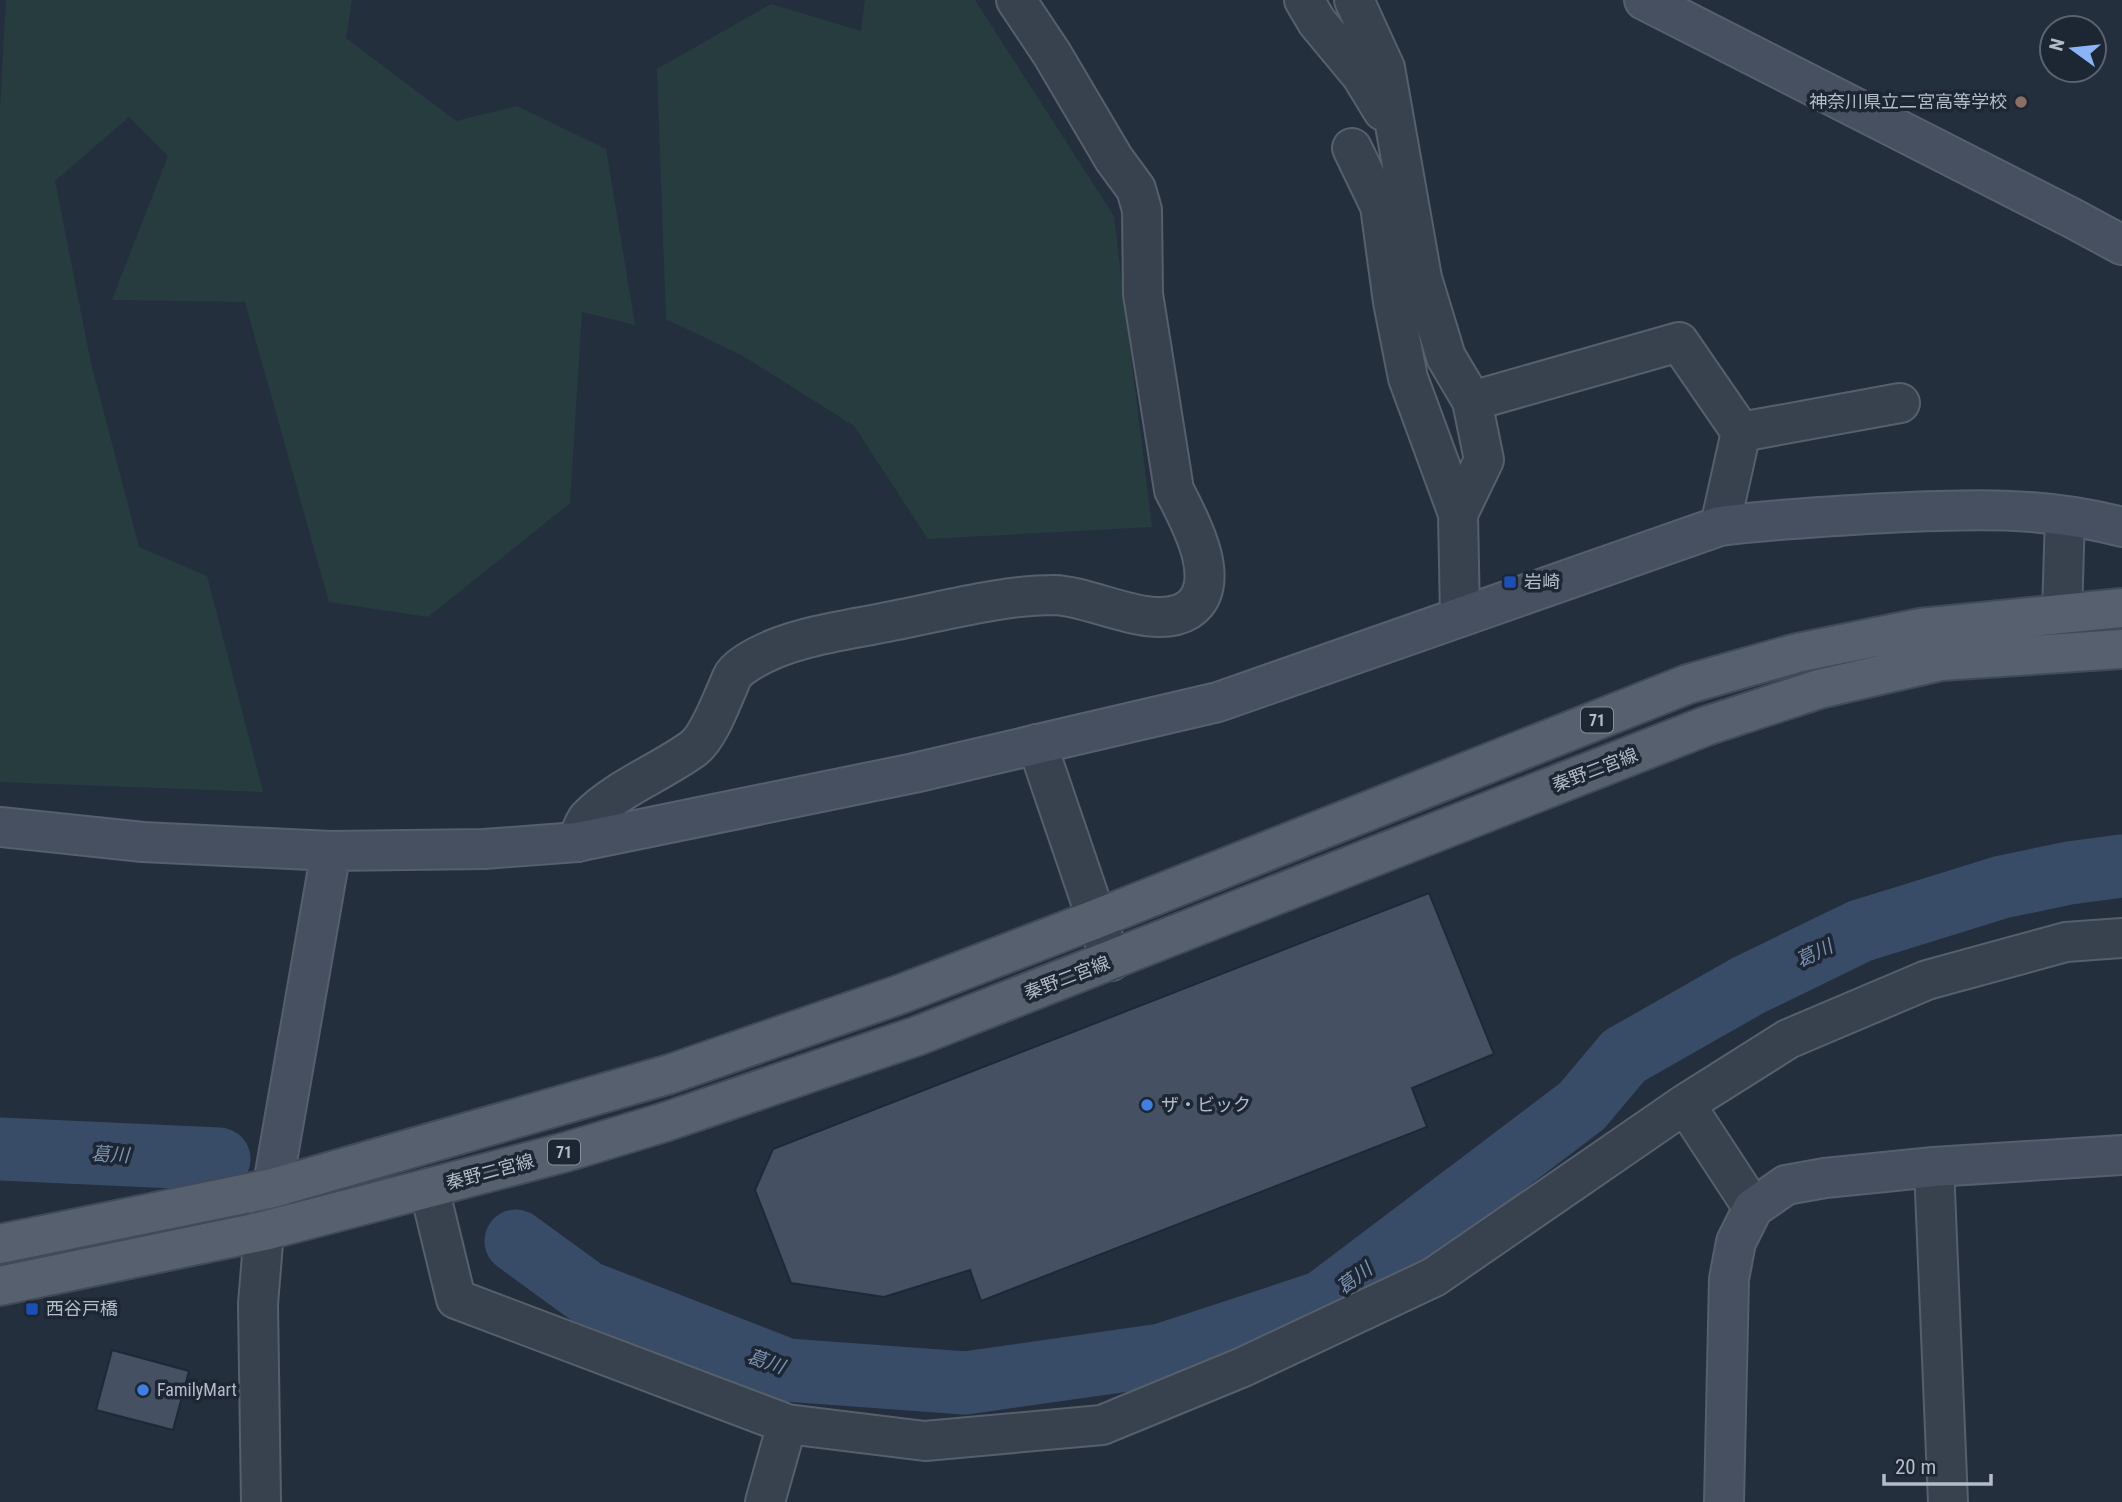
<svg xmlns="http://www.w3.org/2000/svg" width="2122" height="1502" viewBox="0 0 2122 1502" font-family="'Roboto Condensed','Noto Sans JP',sans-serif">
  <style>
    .green { fill: #263c3f }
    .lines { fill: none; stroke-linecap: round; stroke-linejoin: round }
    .river { stroke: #394c67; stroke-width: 63 }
    .building { fill: #455162; stroke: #1f2835; stroke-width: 2 }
    .street-casing { stroke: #565f6c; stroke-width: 42 }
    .secondary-casing { stroke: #565f6c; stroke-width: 42 }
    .primary-casing { stroke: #414a57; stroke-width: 42 }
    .street { stroke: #38414e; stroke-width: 38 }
    .secondary { stroke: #465061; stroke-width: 38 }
    .primary { stroke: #56606e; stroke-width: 38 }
    .education-dot { fill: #8d6e63; stroke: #1d2633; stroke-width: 2.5 }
    .transit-dot { fill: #1a4fb4; stroke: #1d2633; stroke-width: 2.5 }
    .shop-dot { fill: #3f7fe0; stroke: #1d2633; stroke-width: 2.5 }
    .labels { text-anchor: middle; stroke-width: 7; stroke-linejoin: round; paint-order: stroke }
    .shield { fill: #1d2633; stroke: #878f9c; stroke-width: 2 }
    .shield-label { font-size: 16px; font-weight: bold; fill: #b4bcc9 }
    .poi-label { font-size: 18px; fill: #b4bcc9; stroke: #1d2633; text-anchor: start }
    .street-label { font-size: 18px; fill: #b4bcc9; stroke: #1d2633 }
    .water-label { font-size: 19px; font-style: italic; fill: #7c92b1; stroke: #1d2633 }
  </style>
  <rect width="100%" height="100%" fill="#242f3e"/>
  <path class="green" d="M 6,0 L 352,0 L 346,38 L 456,121 L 517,106 L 606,149 L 635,325 L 582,312 L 570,503 L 428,617 L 329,602 L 245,302 L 112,300 L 168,156 L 129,117 L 55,181 L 91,363 L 139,547 L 207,576 L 263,792 L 0,782 L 0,110 Z
    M 865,0 L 975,0 L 1114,216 L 1152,527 L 928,539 L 854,426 L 743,356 L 666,319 L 657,69 L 771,4 L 861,31 Z"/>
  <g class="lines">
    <path class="river" d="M 0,1149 L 219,1159
      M 516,1241 L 586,1292 L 787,1370 L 965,1383 L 1162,1355 L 1323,1302 L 1582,1106 L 1624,1056 L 1749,985 L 1860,931 L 2002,887 L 2069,873 L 2122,866"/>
  </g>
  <path class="building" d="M 1429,893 L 1494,1054 L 1412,1088 L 1427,1127 L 981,1301 L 970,1270 L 884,1297 L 791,1283 L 755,1190 L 773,1149 Z
    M 112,1350 L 189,1371 L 173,1430 L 96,1410 Z"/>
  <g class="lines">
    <g class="street-casing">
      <path id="street" d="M 1304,0 L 1317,22 L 1361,75 L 1383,111
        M 1354,0 L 1385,68 L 1422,278 L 1446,357 L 1472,401 L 1484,460 L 1458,514
        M 1352,148 L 1380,206 L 1393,302 L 1408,378 L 1458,514 L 1460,616
        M 1472,401 L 1679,342 L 1741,432 L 1900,403
        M 1720,526 L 1741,432
        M 2062,613 L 2065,516
        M 1037,744 L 1111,961
        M 577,842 C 580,835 583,824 588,818 C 617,788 660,773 694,748 C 708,737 720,705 727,689 C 729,685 731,678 734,674 C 742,664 762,654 774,649 C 811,634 854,629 892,621 C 944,611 1002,595 1054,595 C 1094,596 1152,632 1188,610 C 1226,585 1189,519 1174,490 L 1143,294 L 1142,210 L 1136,189 L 1114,159 L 1052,54 L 1016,0
        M 1685,1104 L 1753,1208
        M 1934,1167 L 1948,1502
        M 429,1188 L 456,1299 L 787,1424 L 925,1441 L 1102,1425 L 1243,1367 L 1434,1277 L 1685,1104 L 1788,1039 L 1927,980 L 2066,942 L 2122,938
        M 261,1502 L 258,1304 L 264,1231
        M 765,1502 L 787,1424"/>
    </g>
    <g class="secondary-casing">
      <path id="secondary" d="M 1644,0 L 2074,219 L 2122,245
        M 0,827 L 143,842 L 331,851 L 484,849 L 577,842 L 914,773 L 1218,702 L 1720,526 C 1776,519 1831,516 1887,513 C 1968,509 2043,506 2122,527
        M 267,1219 L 331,851
        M 1724,1502 L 1729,1279 L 1736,1242 L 1753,1208 L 1786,1185 L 1825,1178 L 1934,1167 L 2122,1155"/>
    </g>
    <g class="primary-casing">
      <path id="primary" d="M 0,1244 L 273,1188 L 670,1074 L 901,994 L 1096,919 L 1688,684 L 1797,653 L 1920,628 L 2122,608
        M 0,1286 L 264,1231 L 566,1152 L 665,1122 L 917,1036 L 1706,726 L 1819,689 L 1941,661 L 2122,649"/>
    </g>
    <use href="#street" class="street"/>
    <use href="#secondary" class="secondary"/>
    <use href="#primary" class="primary"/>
  </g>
  <circle class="education-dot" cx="2021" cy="102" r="7"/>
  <g class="transit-dot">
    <rect x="1503" y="575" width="14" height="14" rx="3.5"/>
    <rect x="25" y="1302" width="14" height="14" rx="3.5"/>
  </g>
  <g class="shop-dot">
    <circle cx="1147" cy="1105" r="7"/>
    <circle cx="143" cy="1390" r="7"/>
  </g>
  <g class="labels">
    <g class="shield">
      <rect x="1581" y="707.5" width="32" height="25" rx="5"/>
      <rect x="548" y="1139.5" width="32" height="25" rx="5"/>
    </g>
    <g class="shield-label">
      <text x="1597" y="726">71</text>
      <text x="564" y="1158">71</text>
    </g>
    <g class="poi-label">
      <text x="2007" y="108" text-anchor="end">神奈川県立二宮高等学校</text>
      <text x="1524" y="588">岩崎</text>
      <text x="1161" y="1111">ザ・ビック</text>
      <text x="46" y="1315">西谷戸橋</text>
      <text x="157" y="1396">FamilyMart</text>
    </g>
    <g class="street-label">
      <text transform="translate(1595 770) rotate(-21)" y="6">秦野二宮線</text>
      <text transform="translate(1067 978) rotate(-21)" y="6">秦野二宮線</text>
      <text transform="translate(490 1172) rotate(-15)" y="6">秦野二宮線</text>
    </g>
    <g class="water-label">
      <text transform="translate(1814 953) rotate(-26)" y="7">葛川</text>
      <text transform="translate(110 1154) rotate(3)" y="7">葛川</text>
      <text transform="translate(1354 1278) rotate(-37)" y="7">葛川</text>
      <text transform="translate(766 1361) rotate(19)" y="7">葛川</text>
    </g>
  </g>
  <g transform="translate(2073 49) rotate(285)"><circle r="33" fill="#1d2633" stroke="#59626f" stroke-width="2"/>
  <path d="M0-5L12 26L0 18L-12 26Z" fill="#8ab4f8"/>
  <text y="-10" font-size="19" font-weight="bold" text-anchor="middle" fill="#b4bcc9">N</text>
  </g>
  <path d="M1884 1474v10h107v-10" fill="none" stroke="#b4bcc9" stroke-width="3.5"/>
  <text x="1895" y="1474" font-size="21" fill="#b4bcc9" stroke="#1d2633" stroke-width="5" paint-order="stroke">20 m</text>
</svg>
